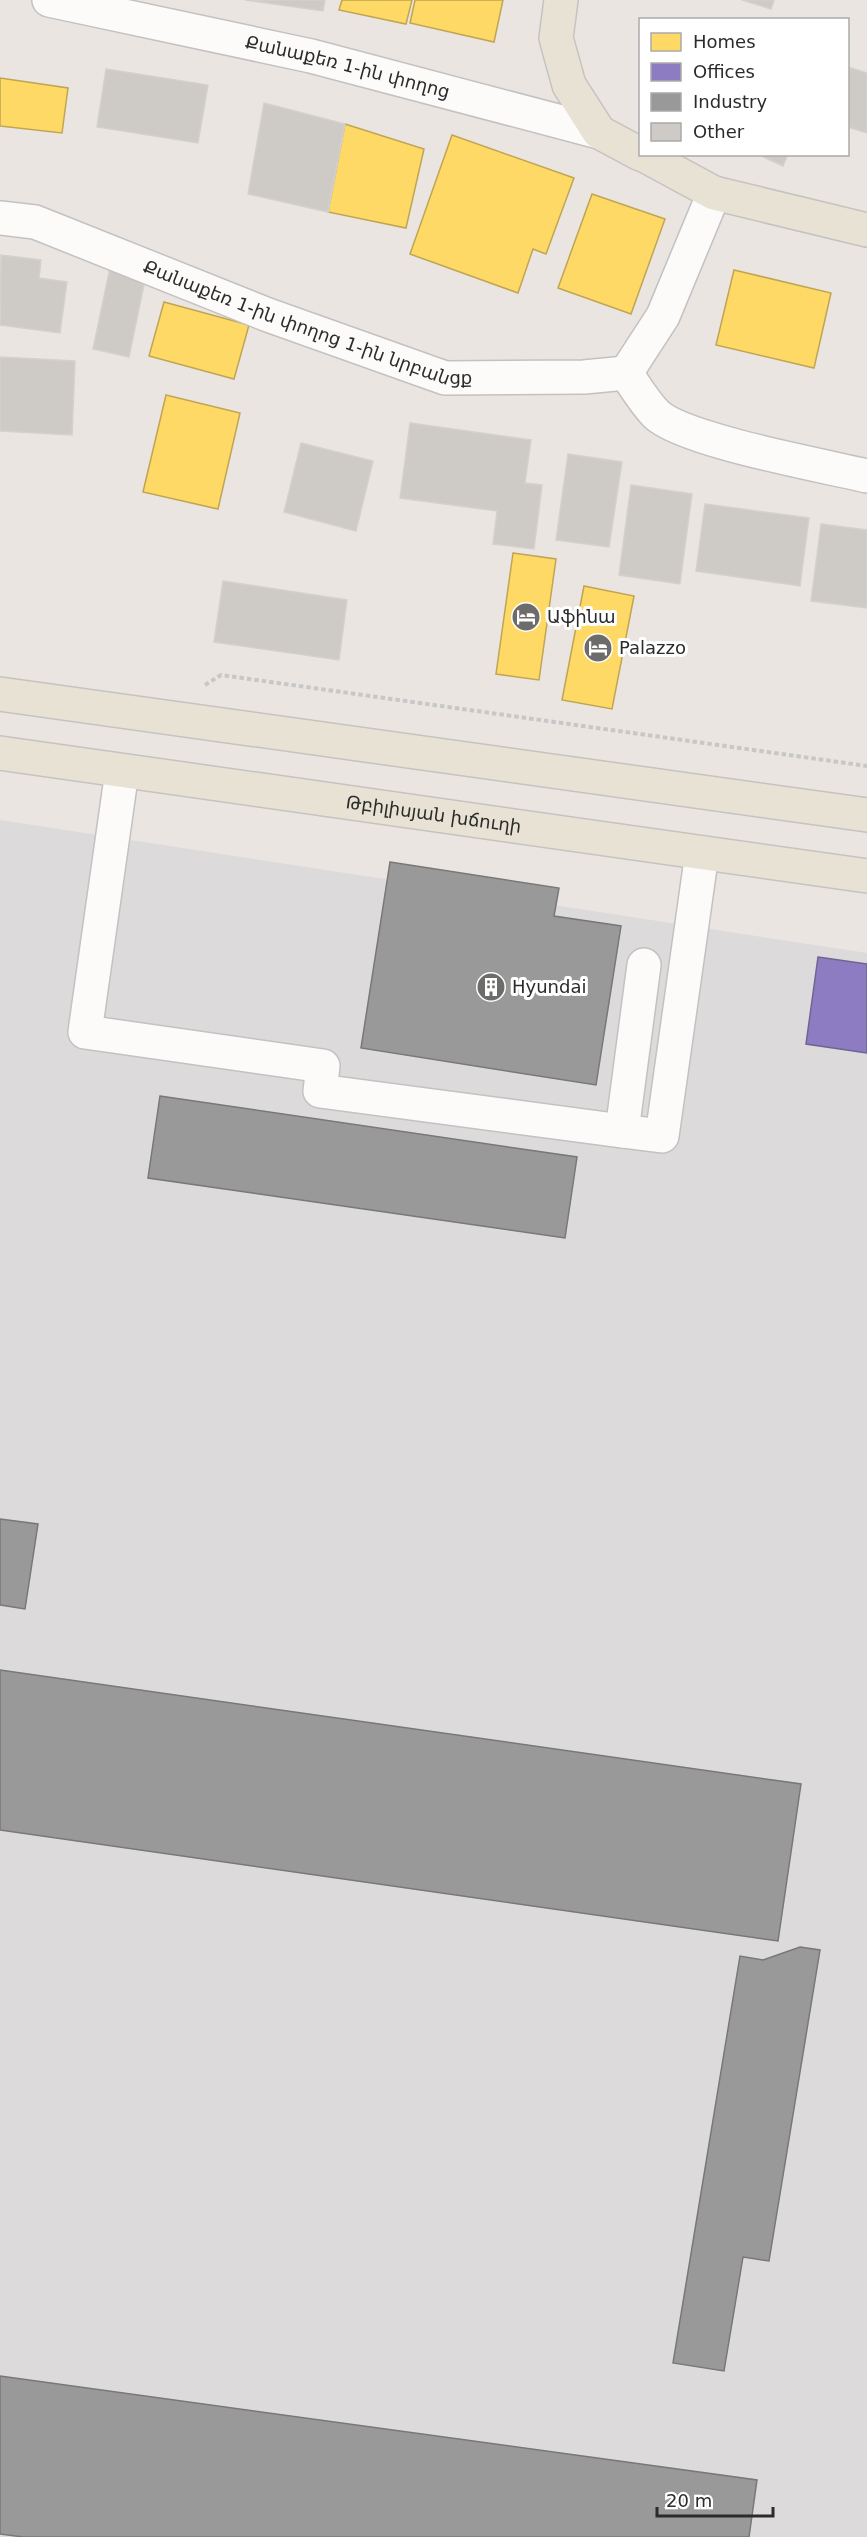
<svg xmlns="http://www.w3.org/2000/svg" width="867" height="2537" viewBox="0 0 867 2537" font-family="'DejaVu Sans','Noto Sans Armenian',sans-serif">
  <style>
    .industrial { fill: #dddadc }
    .homes { fill: #ffd966; stroke: #bfa554; stroke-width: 1.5 }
    .offices { fill: #8e7cc3; stroke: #706495; stroke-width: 1.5 }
    .industry { fill: #999; stroke: #787878; stroke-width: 1.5 }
    .building { fill: #cecbc7; stroke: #d4d1cc; stroke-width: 1.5 }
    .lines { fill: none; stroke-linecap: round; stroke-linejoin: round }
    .minor-casing { stroke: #c3c1c1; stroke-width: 36 }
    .major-casing { stroke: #c5c3c1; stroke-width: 36 }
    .path { stroke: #c8c7c7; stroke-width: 4; stroke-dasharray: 4.5 3; stroke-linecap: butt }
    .minor { stroke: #fcfbfa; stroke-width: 33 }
    .major { stroke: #e7e2d3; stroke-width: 33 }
    .labels { text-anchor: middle; stroke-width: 6; stroke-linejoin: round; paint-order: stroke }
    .street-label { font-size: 18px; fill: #2b2b2b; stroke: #fff }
    .poi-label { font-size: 18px; fill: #2b2b2b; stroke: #fff; text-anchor: start }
  </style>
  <rect width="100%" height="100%" fill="#eae5e0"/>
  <path class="industrial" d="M 0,820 L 867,953 L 867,2537 L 0,2537 Z"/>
  <path class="homes" d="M 342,0 L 412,0 L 406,24 L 339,10 Z
    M 415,0 L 503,0 L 494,42 L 410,23 Z
    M 0,78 L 68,88 L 62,133 L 0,126 Z
    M 345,124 L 424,149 L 406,228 L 328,212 Z
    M 452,135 L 574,178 L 546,254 L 533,249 L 518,293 L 410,254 Z
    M 592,194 L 665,219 L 631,314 L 558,288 Z
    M 734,270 L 831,293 L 814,368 L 716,345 Z
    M 164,302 L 249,325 L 234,379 L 149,356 Z
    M 166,395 L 240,413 L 218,509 L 143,492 Z
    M 513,553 L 556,559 L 539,680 L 496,674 Z
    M 584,586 L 634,596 L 612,709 L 562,700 Z"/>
  <path class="offices" d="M 818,957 L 867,964 L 867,1053 L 806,1044 Z"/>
  <path class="industry" d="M 390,862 L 559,888 L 554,916 L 621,926 L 596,1085 L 361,1048 Z
    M 160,1096 L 577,1157 L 565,1238 L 148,1178 Z
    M 0,1519 L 38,1524 L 25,1609 L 0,1605 Z
    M 0,1670 L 801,1784 L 778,1941 L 0,1830 Z
    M 800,1947 L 820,1950 L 769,2261 L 743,2257 L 724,2371 L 673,2363 L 740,1956 L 763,1960 Z
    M 0,2376 L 757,2480 L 749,2537 L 23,2537 L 0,2534 Z"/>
  <path class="building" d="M 245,0 L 325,0 L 323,11 Z
    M 742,0 L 774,0 L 771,9 Z
    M 848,67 L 867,73 L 867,133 L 848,127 Z
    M 106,69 L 208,85 L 198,143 L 97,127 Z
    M 264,103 L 345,124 L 328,212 L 248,194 Z
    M 757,154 L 788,154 L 783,166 Z
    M 1,255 L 41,260 L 39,278 L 67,282 L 60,333 L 0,325 Z
    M 110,268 L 146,275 L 129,357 L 93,349 Z
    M 0,357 L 75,361 L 72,435 L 0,431 Z
    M 410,423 L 531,440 L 525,483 L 542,485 L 534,549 L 493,544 L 497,511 L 400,498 Z
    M 301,443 L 373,461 L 356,531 L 284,512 Z
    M 568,454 L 622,462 L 609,547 L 556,540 Z
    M 631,485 L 692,494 L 680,584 L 619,575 Z
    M 705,504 L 809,518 L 800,586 L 696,571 Z
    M 821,524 L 867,530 L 867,608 L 811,601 Z
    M 223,581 L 347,600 L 339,660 L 214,642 Z"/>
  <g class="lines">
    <g class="minor-casing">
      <g id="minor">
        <path id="s1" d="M 49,0 L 311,56 L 599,132"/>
        <path id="s2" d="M 0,218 L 35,222 L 268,315 L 445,378 L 584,377 L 626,373"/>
        <path d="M 626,373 C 635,386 644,402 656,414 C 682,440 825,466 867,476"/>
        <path d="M 626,373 L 663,316 L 714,193"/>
        <path d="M 122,771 L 85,1032 L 323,1066 L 320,1091 L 622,1131 L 644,965"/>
        <path d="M 622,1131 L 662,1136 L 702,853"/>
      </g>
    </g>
    <g class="major-casing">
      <g id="major">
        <path d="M 561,0 L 556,38 L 569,85 L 599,132 L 640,154"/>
        <path d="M 642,154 L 714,193 L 867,230"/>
        <path d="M 0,694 L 867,815"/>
        <path id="s3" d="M 0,753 L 867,876"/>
      </g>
    </g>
    <path class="path" d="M 205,685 L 221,675 L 867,766"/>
    <use href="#minor" class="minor"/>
    <use href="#major" class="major"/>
  </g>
  <defs>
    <g id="hotel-disc" transform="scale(1.5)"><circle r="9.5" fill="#6e6c6a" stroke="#fff"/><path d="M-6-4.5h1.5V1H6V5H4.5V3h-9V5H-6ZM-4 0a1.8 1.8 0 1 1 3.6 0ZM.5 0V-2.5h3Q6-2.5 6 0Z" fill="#fff"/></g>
    <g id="building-disc" transform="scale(1.5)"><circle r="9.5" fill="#6e6c6a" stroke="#fff"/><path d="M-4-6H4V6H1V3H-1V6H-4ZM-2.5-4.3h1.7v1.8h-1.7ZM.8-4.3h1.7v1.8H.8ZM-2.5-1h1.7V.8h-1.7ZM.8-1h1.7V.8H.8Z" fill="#fff"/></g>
  </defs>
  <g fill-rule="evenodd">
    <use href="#hotel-disc" x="526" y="617"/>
    <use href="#hotel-disc" x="598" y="648"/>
    <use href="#building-disc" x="491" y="987"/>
  </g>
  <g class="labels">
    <g class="street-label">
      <text dy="6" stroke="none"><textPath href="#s1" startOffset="306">Քանաքեռ 1-ին փողոց</textPath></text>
      <text dy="6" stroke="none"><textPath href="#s2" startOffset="327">Քանաքեռ 1-ին փողոց 1-ին նրբանցք</textPath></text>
      <text dy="6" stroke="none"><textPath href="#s3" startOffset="438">Թբիլիսյան խճուղի</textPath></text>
    </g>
    <g class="poi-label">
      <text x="547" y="623">Աֆինա</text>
      <text x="619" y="654">Palazzo</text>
      <text x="512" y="993">Hyundai</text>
    </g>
  </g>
  <rect x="639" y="18" width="210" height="138" fill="#ffffff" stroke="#aaaaaa" stroke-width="1.5"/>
  <rect x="651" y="33" width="30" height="18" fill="#ffd966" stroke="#aaaaaa" stroke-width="1.5"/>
  <text x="693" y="48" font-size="18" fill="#2b2b2b">Homes</text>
  <rect x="651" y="63" width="30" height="18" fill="#8e7cc3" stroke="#aaaaaa" stroke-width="1.5"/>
  <text x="693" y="78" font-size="18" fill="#2b2b2b">Offices</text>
  <rect x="651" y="93" width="30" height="18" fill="#999999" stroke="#aaaaaa" stroke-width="1.5"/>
  <text x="693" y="108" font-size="18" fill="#2b2b2b">Industry</text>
  <rect x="651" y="123" width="30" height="18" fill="#cecbc7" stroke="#aaaaaa" stroke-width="1.5"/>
  <text x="693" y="138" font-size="18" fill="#2b2b2b">Other</text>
  <path d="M657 2507v9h116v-9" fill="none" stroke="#2b2b2b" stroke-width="3"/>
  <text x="666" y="2507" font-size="18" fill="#2b2b2b" stroke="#ffffff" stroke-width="4.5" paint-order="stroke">20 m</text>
</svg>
